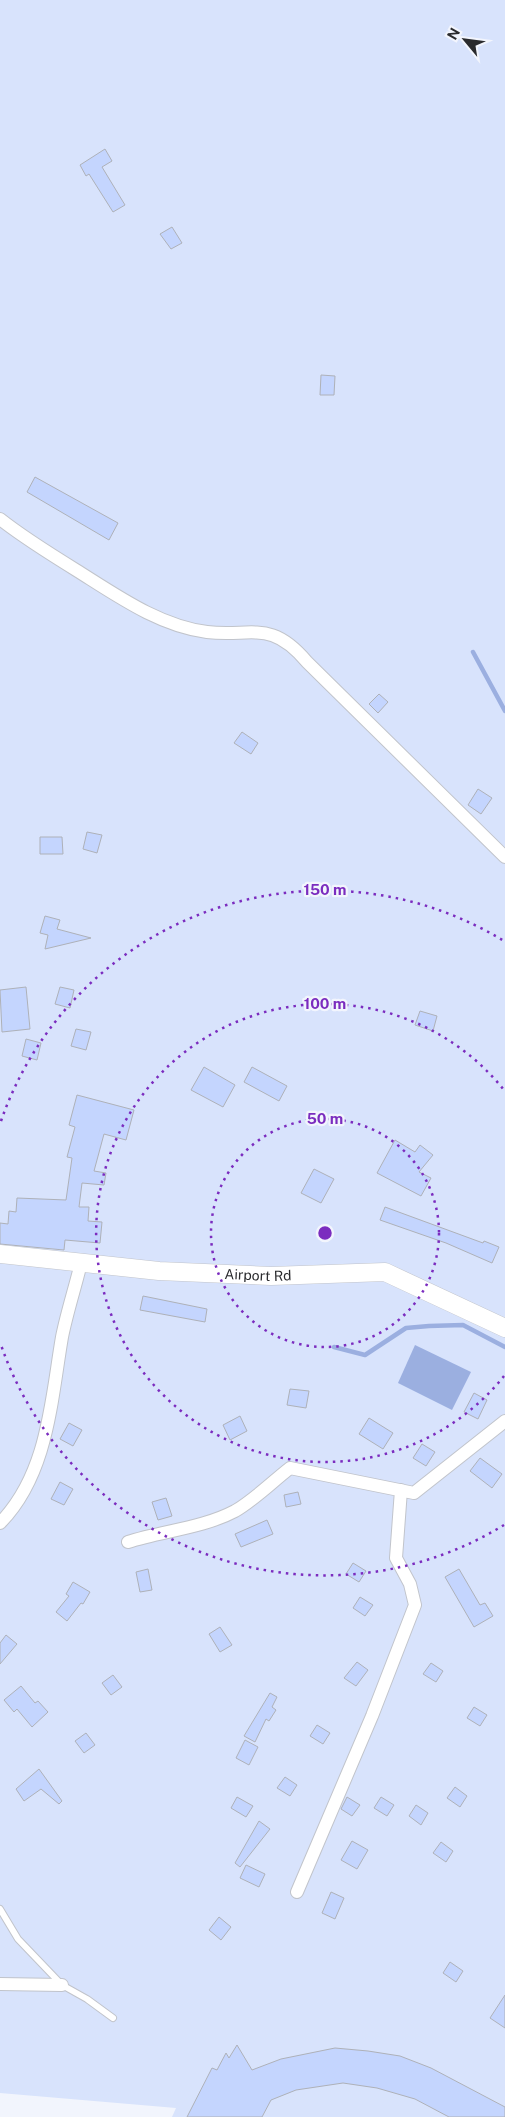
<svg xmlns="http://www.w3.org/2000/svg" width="505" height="2117" viewBox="0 0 505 2117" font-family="'Public Sans',sans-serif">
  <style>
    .green { fill: #d8e3fc }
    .water { fill: #9bafe0 }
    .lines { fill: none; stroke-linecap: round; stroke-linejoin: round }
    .stream { stroke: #9bafe0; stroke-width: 4.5 }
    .building { fill: #c4d5fe; stroke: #aeb1b8 }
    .lane-casing { stroke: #c1c4cb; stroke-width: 8 }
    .street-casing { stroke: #c1c4cb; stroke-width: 14 }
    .secondary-casing { stroke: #c1c4cb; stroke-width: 19 }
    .lane { stroke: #fff; stroke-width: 6 }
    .street { stroke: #fff; stroke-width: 12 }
    .secondary { stroke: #fff; stroke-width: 18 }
    .ring { fill: none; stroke: #7b2cbf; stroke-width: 2.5; stroke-dasharray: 2.5 5 }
    .labels { text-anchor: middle; stroke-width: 4.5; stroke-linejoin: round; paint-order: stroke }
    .street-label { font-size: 14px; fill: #2a2b2e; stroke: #f2f5fd }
    .centre { fill: #7b2cbf; stroke: #f2f5fd; stroke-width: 2.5 }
    .ring-label { font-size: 15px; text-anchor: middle; font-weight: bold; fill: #7b2cbf; stroke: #f2f5fd; stroke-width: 4.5; stroke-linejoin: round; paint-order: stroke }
  </style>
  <rect width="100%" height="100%" fill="#f2f5fd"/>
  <path class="green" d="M 0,0 L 505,0 L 505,2117 L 172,2117 L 176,2108 L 0,2093 Z"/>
  <path class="water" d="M 415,1345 L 471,1372 L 452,1410 L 398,1383 Z"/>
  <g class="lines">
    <path class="stream" d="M 473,652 L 505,711
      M 334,1347 L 365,1355 L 406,1328 L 429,1326 L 463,1325 L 505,1347"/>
  </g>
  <path class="building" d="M 105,149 L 112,161 L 102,167 L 125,205 L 113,212 L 89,174 L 86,176 L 80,165 Z
    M 172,227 L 182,243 L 171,249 L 160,234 Z
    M 321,375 L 335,376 L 334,395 L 320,395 Z
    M 35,477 L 118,523 L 109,540 L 27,492 Z
    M 379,694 L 388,702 L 378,713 L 369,704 Z
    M 242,732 L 258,743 L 251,754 L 234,743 Z
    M 478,789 L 492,798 L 481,814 L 468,805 Z
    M 87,832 L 102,835 L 97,853 L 83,849 Z
    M 40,837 L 62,837 L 63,854 L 40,854 Z
    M 45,916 L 60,920 L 57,929 L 91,938 L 45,949 L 48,935 L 40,933 Z
    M 26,987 L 30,1029 L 2,1032 L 0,990 Z
    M 60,987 L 74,990 L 70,1008 L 55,1004 Z
    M 420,1011 L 437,1016 L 433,1031 L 415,1025 Z
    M 76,1029 L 91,1032 L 86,1050 L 71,1046 Z
    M 26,1039 L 41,1043 L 37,1060 L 22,1056 Z
    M 204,1067 L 235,1085 L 223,1107 L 191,1090 Z
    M 252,1067 L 287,1086 L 279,1101 L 244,1082 Z
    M 77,1095 L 134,1110 L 126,1140 L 104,1134 L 94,1171 L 106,1173 L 104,1185 L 82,1183 L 79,1207 L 89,1207 L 88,1221 L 102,1222 L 100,1243 L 65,1240 L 64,1250 L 0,1244 L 0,1223 L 8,1224 L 9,1211 L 16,1212 L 17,1198 L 66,1200 L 72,1158 L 67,1157 L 75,1127 L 69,1125 Z
    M 395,1140 L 415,1152 L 420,1145 L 433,1155 L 419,1172 L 431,1178 L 421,1196 L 377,1173 Z
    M 314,1169 L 334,1179 L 321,1203 L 301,1193 Z
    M 385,1207 L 483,1243 L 484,1241 L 499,1247 L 492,1263 L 446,1243 L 380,1220 Z
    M 143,1296 L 207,1309 L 205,1322 L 140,1310 Z
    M 290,1389 L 309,1391 L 306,1408 L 287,1405 Z
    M 474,1393 L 487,1400 L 478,1419 L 464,1412 Z
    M 240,1416 L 247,1431 L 230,1440 L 223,1425 Z
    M 369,1418 L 393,1433 L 383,1449 L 359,1434 Z
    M 69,1423 L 82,1430 L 73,1446 L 60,1439 Z
    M 422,1444 L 435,1452 L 426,1466 L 413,1458 Z
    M 480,1458 L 502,1474 L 492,1488 L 470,1471 Z
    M 60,1482 L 73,1489 L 64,1505 L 51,1499 Z
    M 298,1492 L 301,1504 L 286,1507 L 284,1495 Z
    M 166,1498 L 172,1516 L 158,1520 L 152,1502 Z
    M 267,1520 L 273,1534 L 241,1547 L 235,1534 Z
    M 353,1563 L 366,1571 L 359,1582 L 346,1574 Z
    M 148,1569 L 152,1590 L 140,1592 L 136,1572 Z
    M 459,1569 L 480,1605 L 485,1603 L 493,1616 L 474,1627 L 445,1577 Z
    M 73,1582 L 90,1592 L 83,1604 L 81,1603 L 67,1621 L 56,1612 L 69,1596 L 66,1594 Z
    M 360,1597 L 373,1605 L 365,1616 L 353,1608 Z
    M 220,1627 L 232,1645 L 220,1652 L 209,1634 Z
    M 6,1635 L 17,1644 L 0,1664 L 0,1643 Z
    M 357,1662 L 368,1670 L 356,1686 L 344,1678 Z
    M 431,1663 L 443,1671 L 436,1682 L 423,1674 Z
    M 113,1675 L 122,1687 L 111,1695 L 102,1683 Z
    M 21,1686 L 35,1703 L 38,1701 L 48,1712 L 32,1727 L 17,1709 L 14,1712 L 4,1700 Z
    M 270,1693 L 277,1697 L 272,1707 L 276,1710 L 269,1721 L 266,1719 L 255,1742 L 244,1736 Z
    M 474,1707 L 487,1715 L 480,1726 L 467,1718 Z
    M 317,1725 L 330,1733 L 323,1744 L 310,1736 Z
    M 86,1733 L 95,1745 L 84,1753 L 75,1741 Z
    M 245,1740 L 258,1747 L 249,1765 L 236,1758 Z
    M 39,1769 L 62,1801 L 59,1804 L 41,1789 L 24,1801 L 16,1789 Z
    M 285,1777 L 297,1785 L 290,1796 L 277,1788 Z
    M 455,1787 L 467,1796 L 460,1807 L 447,1798 Z
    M 237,1797 L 253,1806 L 246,1817 L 231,1808 Z
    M 347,1797 L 360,1805 L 352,1816 L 341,1809 Z
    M 381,1797 L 394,1805 L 387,1816 L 374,1808 Z
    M 416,1805 L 428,1813 L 421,1825 L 409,1816 Z
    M 259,1821 L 270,1829 L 240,1867 L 235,1863 Z
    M 352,1841 L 368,1850 L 357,1869 L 341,1860 Z
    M 441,1842 L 453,1851 L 446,1862 L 433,1853 Z
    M 246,1865 L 265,1874 L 259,1887 L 240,1878 Z
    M 331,1892 L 344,1898 L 335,1919 L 322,1913 Z
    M 219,1917 L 231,1927 L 221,1940 L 209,1930 Z
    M 450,1962 L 463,1971 L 456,1982 L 443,1973 Z
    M 505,1995 L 505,2028 L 490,2018 Z
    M 237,2045 L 252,2070 L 281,2059 L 335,2048 L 368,2051 L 400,2056 L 431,2068 L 505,2107 L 505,2117 L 449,2117 L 415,2099 L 377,2088 L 343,2083 L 296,2090 L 271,2100 L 262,2117 L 187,2117 L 212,2068 L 217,2070 L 226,2053 L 229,2058 Z"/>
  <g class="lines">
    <g class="lane-casing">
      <path id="lane" d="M 0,1909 L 18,1939 L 62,1985 L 87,1999 L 113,2018"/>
    </g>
    <g class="street-casing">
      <path id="street" d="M 0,519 C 24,538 50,554 76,570 C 116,595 159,626 207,632 C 252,637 271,619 307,662 L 505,857
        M 0,1523 C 48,1474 51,1401 62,1337 C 67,1312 75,1288 81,1263
        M 128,1542 C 162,1531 203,1528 235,1511 C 254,1500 272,1482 290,1468 L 414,1493 L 505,1421
        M 297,1892 L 372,1716 L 415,1605 L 410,1584 L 396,1558 L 401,1490
        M 0,1984 L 62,1985"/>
    </g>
    <g class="secondary-casing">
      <g id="secondary">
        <path id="s1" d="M 0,1254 L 159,1271 L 271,1276 L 385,1272 L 505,1328"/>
      </g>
    </g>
    <use href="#lane" class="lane"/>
    <use href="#street" class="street"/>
    <use href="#secondary" class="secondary"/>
  </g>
  <g class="ring">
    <circle cx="325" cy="1233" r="114"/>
    <path d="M504 1376A229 229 0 1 1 504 1090"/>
    <path d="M504 1525A343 343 0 0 1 1 1345M1 1121A343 343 0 0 1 504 941"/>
  </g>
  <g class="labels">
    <g class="street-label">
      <text dy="5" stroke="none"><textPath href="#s1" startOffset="259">Airport Rd</textPath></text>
    </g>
  </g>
  <circle cx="325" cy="1233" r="8" class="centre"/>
  <g class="ring-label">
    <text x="325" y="895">150 m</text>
    <text x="325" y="1009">100 m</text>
    <text x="325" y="1124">50 m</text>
  </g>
  <g transform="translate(465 40) rotate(299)" stroke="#f2f5fd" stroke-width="4" paint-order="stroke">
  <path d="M0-4L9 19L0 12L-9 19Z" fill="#2a2b2e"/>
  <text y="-8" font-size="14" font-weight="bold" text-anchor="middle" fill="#2a2b2e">N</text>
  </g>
</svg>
